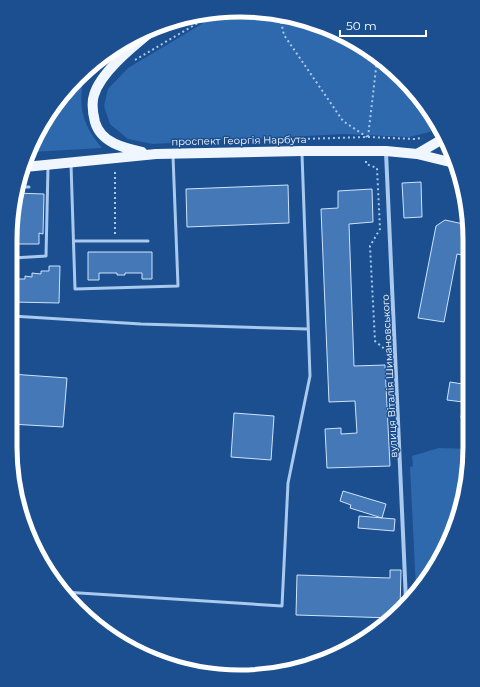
<svg xmlns="http://www.w3.org/2000/svg" width="480" height="687" viewBox="0 0 480 687" font-family="Montserrat,sans-serif">
  <style>
    .green { fill: #2e69ad }
    .building { fill: #4478b7; stroke: #cfe3fa }
    .lines { fill: none; stroke-linecap: round; stroke-linejoin: round }
    .path { stroke: #a9c9ee; stroke-width: 2; stroke-dasharray: 2 3; stroke-linecap: butt }
    .lane { stroke: #a9c9ee; stroke-width: 3 }
    .street { stroke: #a9c9ee; stroke-width: 4 }
    .primary { stroke: #f0f6ff; stroke-width: 10 }
    .labels { text-anchor: middle; stroke-width: 3; stroke-linejoin: round; paint-order: stroke }
    .street-label { font-size: 10px; fill: #fff; stroke: #1b4f8f }
    .rim { fill: none; stroke: #fff; stroke-width: 5 }
  </style>
  <rect width="100%" height="100%" fill="#1b4f8f"/>
  <path class="green" d="M 255,10 L 342,34 L 413,88 L 440,128 L 426,133 L 409,137 L 344,134 L 153,144 L 128,139 L 110,124 L 104,106 L 108,89 L 128,68 L 215,16 Z
    M 83,82 C 78,109 84,127 102,148 L 31,152 L 41,125 L 71,88 Z
    M 439,448 L 469,449 L 470,462 L 446,549 L 416,589 L 410,467 L 413,466 L 412,456 Z"/>
  <path class="building" d="M 421,182 L 422,217 L 404,218 L 402,183 Z
    M 288,185 L 289,223 L 187,227 L 186,189 Z
    M 372,189 L 373,222 L 349,224 L 354,366 L 385,365 L 390,466 L 327,468 L 325,429 L 341,428 L 341,434 L 357,433 L 355,401 L 329,402 L 321,209 L 338,208 L 338,191 Z
    M 15,193 L 44,194 L 43,234 L 39,233 L 39,244 L 14,244 Z
    M 445,220 L 468,225 L 468,256 L 457,254 L 444,322 L 418,318 L 436,226 Z
    M 88,252 L 152,252 L 152,279 L 142,279 L 142,273 L 125,273 L 125,275 L 117,275 L 117,273 L 99,273 L 99,280 L 88,280 Z
    M 49,266 L 60,266 L 59,303 L 13,302 L 13,279 L 25,279 L 25,276 L 32,277 L 32,273 L 41,274 L 41,271 L 49,271 Z
    M 11,374 L 67,378 L 63,427 L 10,424 Z
    M 450,382 L 469,385 L 469,419 L 461,418 L 463,402 L 447,400 Z
    M 234,413 L 274,416 L 271,460 L 231,457 Z
    M 343,491 L 386,504 L 382,518 L 350,508 L 351,505 L 340,501 Z
    M 359,516 L 395,519 L 394,531 L 358,528 Z
    M 390,570 L 401,570 L 400,610 L 393,618 L 296,615 L 297,575 L 390,578 Z"/>
  <g class="lines">
    <path class="path" d="M 280,17 L 284,35 L 343,121 L 367,137
      M 135,60 L 208,17
      M 368,137 L 377,60
      M 268,140 L 368,137 L 414,139 L 423,138
      M 366,161 L 366,164 L 377,168 L 380,229 L 370,246 L 375,341 L 388,352
      M 115,234 L 115,169"/>
    <path class="lane" d="M 71,164 L 75,289 L 178,286 L 173,156
      M 17,187 L 29,187
      M 74,241 L 148,241
      M 13,258 L 46,256 L 48,167
      M 12,316 L 141,324 L 308,329
      M 64,592 L 282,606 L 288,483 L 310,376 L 302,154"/>
    <path class="street" d="M 386,152 L 406,601"/>
    <path class="primary" d="M 142,152 C 124,148 101,143 95,122 C 93,114 91,104 94,95 C 101,71 135,45 153,30
      M 417,154 L 446,137
      M 25,167 L 156,154 L 302,151 L 386,151 L 417,154 L 454,163"/>
  </g>
  <g class="labels">
    <g class="street-label">
      <text transform="translate(239 140) rotate(-1)" y="4">проспект Георгія Нарбута</text>
      <text transform="translate(389 376) rotate(-93)" y="4">вулиця Віталія Шимановського</text>
    </g>
  </g>
  <path d="M0 0H480V687H0ZM240 17H240A223 223 0 0 1 463 240V447A223 223 0 0 1 240 670H240A223 223 0 0 1 17 447V240A223 223 0 0 1 240 17Z" fill="#1b4f8f" fill-rule="evenodd"/>
  <path class="rim" d="M240 17H240A223 223 0 0 1 463 240V447A223 223 0 0 1 240 670H240A223 223 0 0 1 17 447V240A223 223 0 0 1 240 17Z"/>
  <path d="M340 30v6h86v-6" fill="none" stroke="#ffffff" stroke-width="2"/>
  <text x="346" y="30" font-size="12" fill="#ffffff" stroke="#1b4f8f" stroke-width="3" paint-order="stroke">50 m</text>
</svg>
